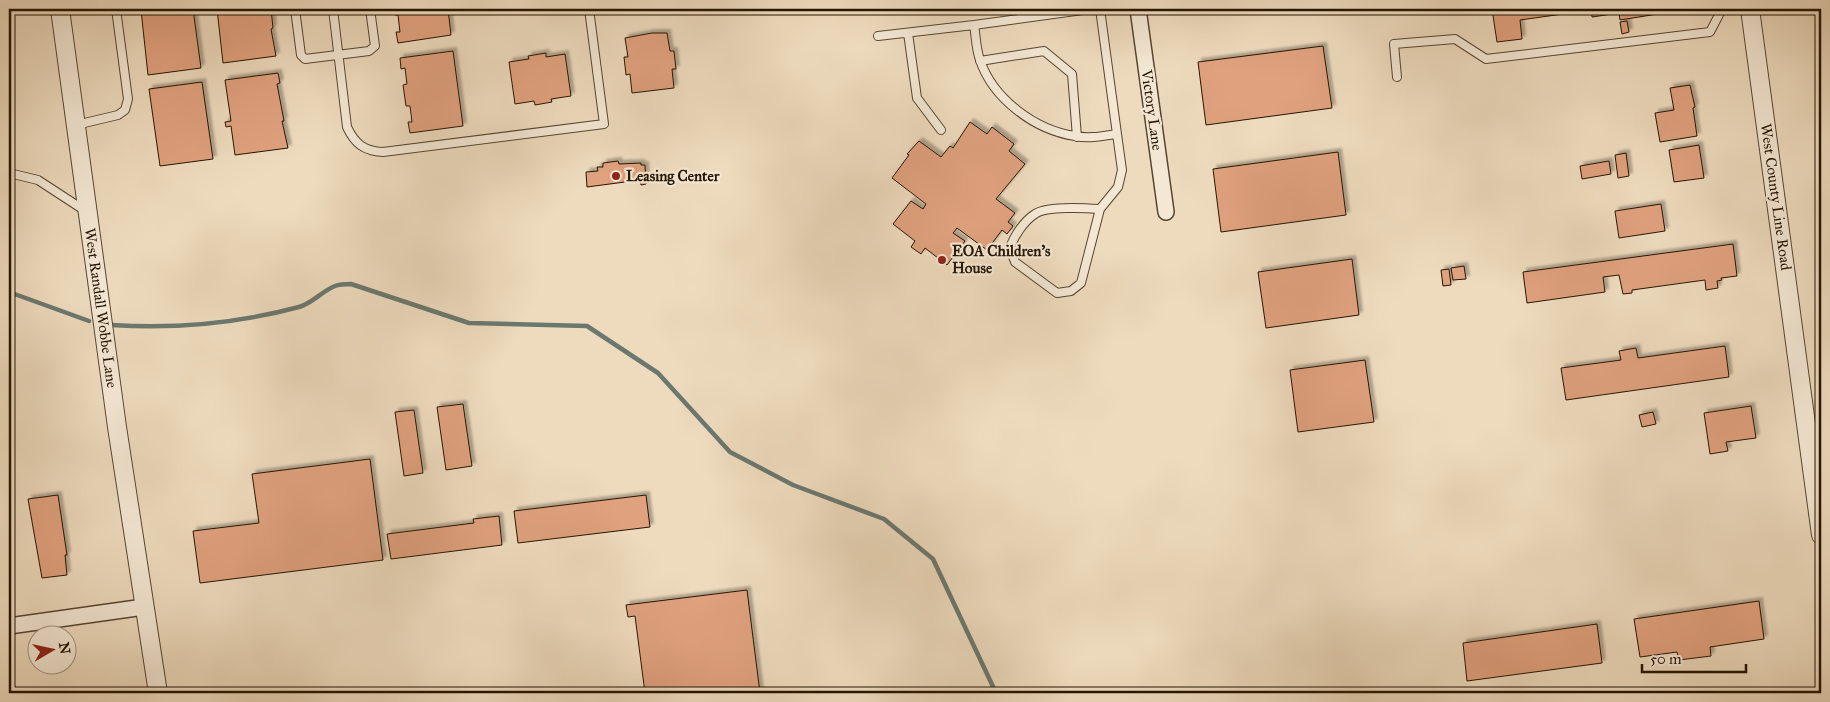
<svg xmlns="http://www.w3.org/2000/svg" width="1830" height="702" viewBox="0 0 1830 702" font-family="'IM FELL Great Primer',serif">
  <style>
    .lines { fill: none; stroke-linecap: round; stroke-linejoin: round }
    .stream { stroke: #6b786f; stroke-width: 4.5 }
    .building { fill: #e0a17e; stroke: #251502; filter: url(#shadow) }
    .service-casing { stroke: #574631; stroke-width: 10 }
    .minor-casing { stroke: #574631; stroke-width: 18 }
    .tertiary-casing { stroke: #574631; stroke-width: 20 }
    .service { stroke: #f4e8d5; stroke-width: 8 }
    .minor { stroke: #f4e8d5; stroke-width: 15 }
    .tertiary { stroke: #f4e8d5; stroke-width: 18 }
    .poi-dot { fill: #8f2418; stroke: #f4e8d5; stroke-width: 2 }
    .labels { text-anchor: middle; stroke-width: 4.5; stroke-linejoin: round; paint-order: stroke }
    .street-label { font-size: 15px; fill: #251502; stroke: #f4e8d5 }
    .poi-label { font-size: 15px; font-weight: bold; fill: #251502; stroke: #f4e8d5; text-anchor: start }
  </style>
  <defs>
    <filter id="shadow"><feDropShadow dx="3.5" dy="-3.5" stdDeviation="1" flood-color="#0004"/></filter>
  </defs>
  <rect width="100%" height="100%" fill="#eedbbe"/>
  <filter id="stains"><feTurbulence type="fractalNoise" baseFrequency=".004" numOctaves="4"/><feColorMatrix values="0 0 0 0 .2 0 0 0 0 .09 0 0 0 0 .02 0 0 0 .5 -.17"/></filter>
  <radialGradient id="worn" r=".72"><stop offset=".6" stop-color="#630" stop-opacity="0"/><stop offset="1" stop-color="#630" stop-opacity=".3"/></radialGradient>
  <g class="lines">
    <path class="stream" d="M 9,292 L 89,321
      M 112,325 C 174,329 239,323 299,307 C 313,303 322,291 335,286 C 340,284 346,284 351,284 L 469,323 L 587,326 L 658,373 L 730,452 L 793,485 L 884,519 L 933,559 L 996,693"/>
  </g>
  <path class="building" d="M 139,9 L 193,9 L 201,68 L 148,75 L 141,10 Z
    M 217,9 L 271,9 L 273,28 L 271,29 L 276,56 L 223,63 Z
    M 394,9 L 448,9 L 451,35 L 398,43 L 396,32 L 400,32 L 398,15 L 395,15 Z
    M 1492,9 L 1569,9 L 1570,13 L 1520,20 L 1522,39 L 1497,42 Z
    M 1591,9 L 1689,9 L 1620,20 L 1619,13 L 1592,17 Z
    M 1627,21 L 1629,32 L 1622,34 L 1620,22 Z
    M 652,33 L 667,33 L 670,51 L 674,51 L 676,69 L 672,69 L 674,88 L 632,93 L 630,74 L 626,75 L 624,57 L 628,57 L 625,38 Z
    M 1323,46 L 1332,108 L 1206,125 L 1198,62 Z
    M 453,51 L 463,126 L 410,133 L 408,122 L 412,122 L 410,106 L 406,106 L 403,85 L 407,84 L 405,68 L 401,69 L 400,58 Z
    M 546,53 L 546,57 L 565,54 L 571,96 L 551,99 L 552,102 L 535,105 L 534,101 L 515,104 L 509,62 L 529,59 L 528,56 Z
    M 278,73 L 280,83 L 277,84 L 284,121 L 282,121 L 288,148 L 235,155 L 231,126 L 226,127 L 225,122 L 231,121 L 225,80 Z
    M 202,82 L 213,159 L 160,166 L 149,89 Z
    M 1690,85 L 1695,107 L 1693,108 L 1697,136 L 1660,142 L 1655,113 L 1674,110 L 1670,88 Z
    M 970,122 L 987,134 L 992,127 L 1014,144 L 1009,151 L 1025,164 L 996,199 L 1015,213 L 1008,222 L 1013,226 L 1007,234 L 1002,230 L 987,250 L 957,228 L 953,233 L 965,241 L 947,265 L 925,248 L 921,254 L 911,247 L 915,241 L 893,224 L 911,201 L 923,209 L 926,204 L 892,178 L 909,155 L 907,154 L 919,141 L 941,157 L 950,146 L 953,148 Z
    M 1699,145 L 1704,178 L 1674,182 L 1669,150 Z
    M 1338,152 L 1346,215 L 1221,232 L 1213,169 Z
    M 1626,153 L 1629,176 L 1618,178 L 1615,155 Z
    M 618,161 L 619,164 L 641,163 L 641,165 L 645,165 L 646,184 L 641,185 L 640,180 L 587,187 L 586,172 L 598,171 L 597,167 L 603,167 L 603,163 Z
    M 1609,161 L 1611,174 L 1582,179 L 1580,166 Z
    M 1661,204 L 1665,231 L 1619,238 L 1615,211 Z
    M 1733,244 L 1737,276 L 1721,278 L 1722,280 L 1717,281 L 1718,288 L 1706,290 L 1705,280 L 1632,290 L 1632,293 L 1623,294 L 1619,275 L 1603,277 L 1605,292 L 1527,303 L 1523,272 Z
    M 1352,259 L 1359,315 L 1266,328 L 1258,272 Z
    M 1464,266 L 1466,279 L 1453,280 L 1451,268 Z
    M 1449,269 L 1451,285 L 1443,286 L 1441,270 Z
    M 1725,346 L 1729,377 L 1566,400 L 1561,368 L 1621,360 L 1619,351 L 1636,348 L 1638,358 Z
    M 1365,360 L 1374,422 L 1298,432 L 1290,370 Z
    M 463,404 L 472,466 L 446,470 L 437,407 Z
    M 1751,406 L 1756,438 L 1726,442 L 1728,451 L 1710,454 L 1704,413 Z
    M 414,410 L 423,473 L 404,476 L 395,412 Z
    M 1653,412 L 1656,424 L 1642,427 L 1639,415 Z
    M 370,459 L 383,560 L 200,583 L 193,531 L 259,523 L 252,474 Z
    M 58,495 L 67,555 L 65,555 L 67,575 L 42,578 L 28,499 Z
    M 646,495 L 650,527 L 518,543 L 514,511 Z
    M 499,516 L 502,545 L 391,559 L 387,534 L 474,523 L 473,519 Z
    M 747,590 L 760,693 L 645,693 L 635,616 L 628,617 L 626,605 Z
    M 1759,601 L 1764,639 L 1710,647 L 1711,656 L 1679,660 L 1677,652 L 1640,657 L 1634,619 Z
    M 1597,624 L 1602,663 L 1467,681 L 1463,643 Z"/>
  <g class="lines">
    <g class="service-casing">
      <path id="service" d="M 295,9 L 301,55 L 305,59 L 369,51 L 375,46 L 370,9
        M 333,9 L 347,127 C 355,144 364,151 383,152 L 604,124 L 589,9
        M 1090,9 L 974,25 C 976,37 976,49 980,60 C 993,99 1035,130 1075,136 C 1089,139 1103,136 1117,134 L 1100,9
        M 908,33 L 917,98 L 941,130
        M 878,36 L 974,25
        M 980,61 L 1044,51 L 1072,74 L 1077,137
        M 1397,77 L 1394,44 L 1455,39 L 1486,59 L 1710,32 L 1722,9
        M 76,125 L 118,115 L 125,110 L 128,99 L 116,9
        M 9,173 L 38,180 L 87,212
        M 1100,209 C 1086,208 1046,206 1035,214 C 1024,221 1014,236 1010,248 L 1015,262 L 1057,293 L 1071,291 L 1081,283 L 1100,209 L 1118,187 L 1122,170 L 1117,134"/>
    </g>
    <g class="minor-casing">
      <path id="minor" d="M 1138,9 L 1166,212
        M 9,626 L 144,607"/>
    </g>
    <g class="tertiary-casing">
      <path id="tertiary" d="M 60,9 L 117,427 L 158,693
        M 1750,9 L 1821,535"/>
    </g>
    <use href="#service" class="service"/>
    <use href="#minor" class="minor"/>
    <use href="#tertiary" class="tertiary"/>
  </g>
  <g class="poi-dot">
    <circle cx="616" cy="176" r="5"/>
    <circle cx="942" cy="260" r="5"/>
  </g>
  <g class="labels">
    <g class="street-label">
      <text transform="translate(1152 110) rotate(82)" y="5">Victory Lane</text>
      <text transform="translate(1776 197) rotate(82)" y="5">West County Line Road</text>
      <text transform="translate(101 308) rotate(82)" y="5">West Randall Wobbe Lane</text>
    </g>
    <g class="poi-label">
      <text x="626" y="181">Leasing Center</text>
      <text x="952" y="256">EOA Children’s<tspan x="952" dy="17">House</tspan></text>
    </g>
  </g>
  <rect width="1830" height="702" fill="none" stroke="#eedbbe" stroke-width="30"/>
  <rect x="10" y="10" width="1810" height="682" fill="none" stroke="#251502" stroke-width="2.5"/>
  <rect x="15" y="15" width="1800" height="672" fill="none" stroke="#251502"/>
  <g transform="translate(52 650) rotate(81)"><circle r="24" fill="#f4e8d5" stroke="#a19481"/>
  <path d="M0-4L9 19L0 12L-9 19Z" fill="#8f2418"/>
  <text y="-8" font-size="14" font-weight="bold" text-anchor="middle" fill="#251502">N</text>
  </g>
  <path d="M1642 664v8h104v-8" fill="none" stroke="#251502" stroke-width="2.5"/>
  <text x="1650" y="664" font-size="15" fill="#251502" stroke="#f4e8d5" stroke-width="4" paint-order="stroke">50 m</text>
  <rect width="100%" height="100%" filter="url(#stains)"/>
  <rect width="100%" height="100%" fill="url(#worn)"/>
</svg>
